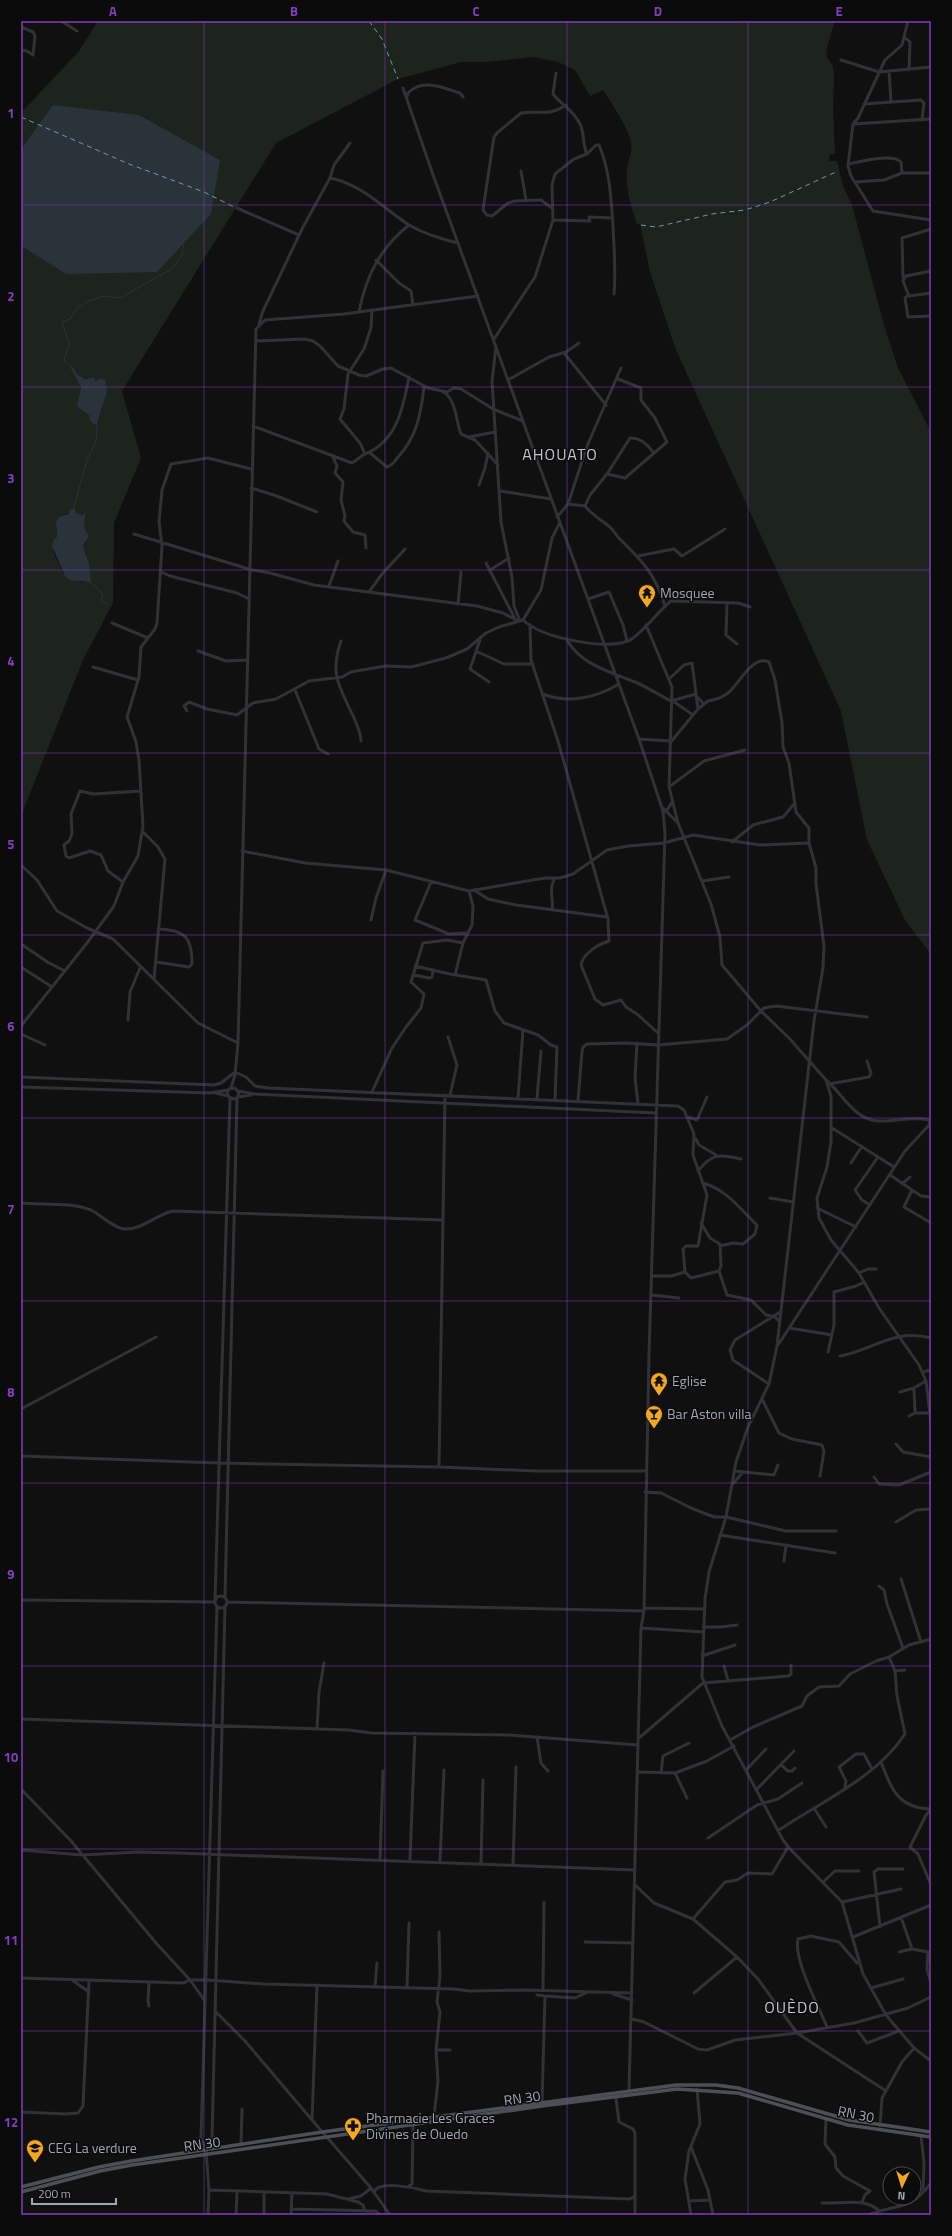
<svg xmlns="http://www.w3.org/2000/svg" width="952" height="2236" viewBox="0 0 952 2236" font-family="'Titillium Web',sans-serif">
  <style>
    .green { fill: #1c241d; fill-rule: evenodd }
    .water { fill: #293339 }
    .lines { fill: none; stroke-linecap: round; stroke-linejoin: round }
    .stream { stroke: #293339; stroke-width: 1 }
    .ferry { stroke: #7696af; stroke-width: 1; stroke-dasharray: 5 4; stroke-linecap: butt }
    .minor { stroke: #313236; stroke-width: 3 }
    .major { stroke: #4c4f55; stroke-width: 3.5 }
    .grid { fill: none; stroke: #813ebd; stroke-width: 1; stroke-opacity: 0.55 }
    .labels { text-anchor: middle; stroke-width: 3; stroke-linejoin: round; paint-order: stroke }
    .poi-label { font-size: 14px; fill: #a0a6b2; stroke: #0b0b0c; text-anchor: start }
    .street-label { font-size: 14px; fill: #a0a6b2; stroke: #0b0b0c }
    .quarter-label { font-size: 16px; letter-spacing: 1px; fill: #c1c5ce; stroke: #0b0b0c }
    .neatline { fill: none; stroke: #813ebd; stroke-width: 1.5 }
    .grid-label { font-size: 13px; text-anchor: middle; font-weight: bold; fill: #813ebd }
  </style>
  <rect width="100%" height="100%" fill="#101011"/>
  <path class="green" d="M 98,21 L 835,21 L 827,47 L 826,56 L 833,66 L 834,78 L 833,108 L 835,154 L 830,154 L 829,161 L 837,161 L 843,186 L 852,205 L 884,325 L 898,368 L 931,432 L 931,954 L 905,920 L 867,840 L 841,711 L 676,350 L 650,272 L 640,224 L 637,224 C 631,208 625,186 627,169 C 628,160 633,151 631,142 C 626,123 613,106 603,90 L 590,96 L 575,70 L 558,62 L 533,57 L 488,62 L 461,62 L 398,79 L 276,143 L 122,391 L 141,458 L 114,523 L 113,603 L 83,660 L 21,816 L 21,246 L 66,274 L 54,105 L 21,149 L 21,113 L 79,51 ZM 72,366 L 77,374 L 85,379 L 94,377 L 96,381 L 106,381 L 107,392 L 99,419 L 87,414 L 78,402 L 81,386 L 70,367 ZM 72,509 L 75,509 L 75,512 L 81,515 L 86,514 L 84,522 L 87,541 L 83,546 C 88,559 90,567 86,581 L 82,582 L 63,573 L 53,551 L 57,537 L 56,522 C 60,516 67,515 72,509 Z"/>
  <path class="water" d="M 53,105 L 139,115 L 220,160 L 211,214 L 157,272 L 66,274 L 21,246 L 21,149 Z
    M 72,366 L 77,374 L 85,379 L 94,377 L 96,381 L 100,378 L 106,381 L 107,392 L 97,424 L 93,424 L 89,419 L 90,416 L 77,406 L 81,387 L 70,367 Z
    M 71,509 L 75,509 L 75,512 L 81,515 L 86,513 C 84,522 83,529 89,536 L 83,546 L 89,564 L 91,582 L 70,580 L 65,576 L 52,546 L 54,539 L 57,537 L 56,522 L 59,517 L 68,514 Z"/>
  <g class="lines">
    <path class="stream" d="M 72,366 L 64,361 L 69,344 L 62,322 L 70,319 L 77,308 L 89,301 L 105,296 L 120,298 L 173,268 L 182,255 L 184,244
      M 73,510 L 87,460 L 96,442 L 97,424
      M 90,582 L 100,591 L 103,596 L 101,601 L 108,604"/>
    <path class="ferry" d="M 369,21 L 382,39 L 398,79
      M 21,117 L 129,164 L 204,192 L 236,208
      M 641,225 L 656,227 L 712,214 L 745,210 L 770,202 L 838,171"/>
    <path class="minor" d="M 61,21 L 77,31
      M 908,21 L 902,45 L 885,60 L 858,118 L 853,124 L 848,166 L 851,176 L 873,211 L 931,220
      M 21,27 L 33,32 L 35,36 L 33,55 L 27,51 L 21,50
      M 904,37 L 910,42 L 909,70
      M 841,60 L 879,72 L 931,67
      M 889,71 L 891,102
      M 556,73 L 553,94 C 562,106 572,108 580,124 C 585,134 582,144 587,154
      M 403,88 L 432,172 L 639,739 L 663,811 L 665,833 L 649,1355 L 644,1611 L 641,1628 L 629,2090
      M 407,97 L 408,93 C 423,78 443,88 460,93 L 463,97
      M 864,104 L 921,100 L 924,103 L 922,119
      M 853,124 L 931,119
      M 848,164 C 860,162 892,153 901,162 L 902,173
      M 521,171 L 526,200
      M 330,178 C 363,185 382,207 409,225 C 424,234 441,239 458,243
      M 855,182 L 884,180 L 902,173 L 931,173
      M 237,208 L 299,235
      M 552,208 L 541,200 L 515,201 L 508,203 L 492,216 L 487,215 L 483,210 L 494,137 L 497,133 L 521,113 C 539,110 548,117 566,105
      M 553,220 L 590,221 L 589,217 L 612,218
      M 376,260 L 399,283 L 411,291 L 413,305
      M 931,271 L 906,276 L 903,281 L 909,296 L 931,293
      M 903,278 L 902,238 L 931,229
      M 908,295 L 905,298 L 908,317 L 931,316
      M 359,312 C 366,276 380,248 409,225
      M 259,324 L 263,311 L 303,227 L 330,178 L 334,165 L 350,143
      M 494,339 L 535,277 L 553,220 L 552,185 L 555,174 L 574,159 L 587,154 L 596,145 L 599,145 C 610,171 611,198 613,226 C 614,249 616,271 614,294
      M 256,341 L 305,339 L 313,341 L 320,346 L 338,366 L 359,375 L 366,376 L 383,369 L 391,368 L 428,388 L 447,392 L 454,388 L 461,389 L 493,409 L 523,421
      M 496,347 L 492,381 L 501,522 L 512,577 L 514,606 L 520,621
      M 564,353 L 606,405
      M 508,380 L 549,357 L 566,352 L 579,343
      M 443,392 C 456,398 456,422 461,434 L 475,440 L 498,465
      M 253,426 L 352,463 C 357,461 361,455 365,454 C 397,441 403,408 409,377
      M 469,437 L 495,432
      M 370,453 L 387,467 C 392,466 395,461 398,457 C 417,437 421,413 424,387
      M 365,454 L 360,443 L 340,419 L 344,409 L 348,374 L 364,349 L 371,328 L 372,310
      M 332,455 L 337,466 L 335,473 L 343,482 L 341,500 L 345,516 L 344,521 L 353,532 L 365,535 L 366,548
      M 607,474 L 625,478 L 667,442 L 655,418 L 641,400 L 641,388 L 618,379
      M 479,485 L 485,468 L 488,453
      M 251,488 L 274,495 L 317,512
      M 500,491 L 551,499
      M 568,504 L 585,506 C 593,516 602,520 611,528 C 615,532 617,537 621,540 C 644,563 655,574 665,606
      M 585,506 L 590,495 L 607,474 L 630,438 C 640,437 648,445 653,452
      M 557,517 L 568,504 L 587,446 L 621,368
      M 560,522 L 552,538 L 541,590 L 523,620 C 542,638 603,650 628,641 C 640,636 659,610 671,601 L 738,603 L 750,607
      M 134,534 L 252,570 L 270,573 L 314,585 L 477,606 L 503,613 L 518,621
      M 638,556 L 674,549 L 682,556 L 725,529
      M 486,563 L 514,617
      M 490,570 L 509,558
      M 161,572 L 170,576 L 237,593 L 249,599
      M 329,586 L 338,561
      M 369,592 L 382,574 L 405,549
      M 588,599 L 609,592 L 623,625 L 627,641
      M 727,603 L 726,635 L 737,644
      M 458,604 L 461,572
      M 112,623 L 148,638
      M 530,625 L 531,660 L 558,741 L 608,919 L 609,941 C 599,944 583,953 581,965 L 595,999 L 603,1005 L 621,1000 L 626,1007 L 637,1014 L 658,1033
      M 646,625 L 672,687 L 669,787 L 678,823
      M 480,640 L 470,669 L 489,682
      M 567,640 C 581,665 611,672 635,682 C 647,687 659,695 671,701 L 696,694
      M 341,641 C 329,675 340,687 354,718 C 357,725 361,733 361,741
      M 198,651 L 226,661 L 247,660
      M 476,651 L 504,664 L 533,664
      M 93,667 L 138,680
      M 669,679 L 684,665 L 692,663 L 698,709
      M 295,690 L 319,749 L 328,754
      M 543,694 C 568,704 596,698 619,684
      M 696,696 L 704,704
      M 673,701 L 693,715
      M 187,711 L 184,706 L 189,702 L 207,709 L 237,715 L 253,703 L 276,699 L 309,681 L 342,677 L 351,672 L 385,666 L 411,667 L 446,658 L 467,649 L 486,633 L 499,627 L 523,620
      M 639,739 L 670,741
      M 670,743 L 698,709 L 708,701 C 716,700 721,698 728,693 C 738,686 752,654 769,662 L 775,680 L 782,723 L 783,747 L 789,763 L 796,812 L 809,828 L 809,843 L 816,868 L 816,884 L 824,946 L 823,968 L 814,1021 L 777,1346 L 769,1384 L 748,1427 L 736,1462 L 726,1517 L 709,1572 L 705,1599 L 702,1677 L 722,1726 L 783,1840 L 790,1849 L 842,1902 L 863,1974 L 886,2015 L 914,2048 L 931,2061
      M 669,787 L 704,761 L 745,750
      M 663,808 L 678,823 L 711,904 L 720,937 L 722,965 L 761,1011 L 789,1038 L 826,1080 L 831,1096 L 831,1142 L 827,1167 L 817,1198 L 819,1218 L 831,1240 L 859,1273 L 879,1308 L 919,1365 L 926,1381 L 931,1423
      M 666,812 L 672,802
      M 142,831 L 158,847 L 165,859 L 154,979
      M 732,842 L 753,825 L 783,817 L 794,804
      M 242,851 L 305,863 L 386,870 L 469,891 L 545,878 L 560,878 L 573,874 L 607,850 L 628,846 L 664,843 L 693,835 L 760,845 L 809,843
      M 21,865 L 37,880 L 57,911 L 87,928 L 113,939 L 198,1023 L 238,1043
      M 702,881 L 729,877
      M 123,882 L 108,871 L 101,855 L 90,851 L 69,858 L 66,856 L 64,845 L 69,841 L 72,834 L 71,814 L 80,791 L 93,794 L 141,791
      M 431,882 L 415,920 L 449,934 L 466,933
      M 474,890 L 488,899 L 516,905 L 607,917
      M 552,910 C 554,898 548,889 555,878
      M 371,920 L 376,898 L 386,870
      M 21,944 L 49,963 L 65,971
      M 156,962 L 189,967 L 192,964 C 192,936 184,930 158,929
      M 415,966 L 450,974 L 486,980 L 495,1011 L 504,1023 L 538,1035 L 551,1045 L 557,1047 L 555,1100
      M 21,967 L 52,987
      M 413,975 L 430,978 L 432,977 L 433,971
      M 455,975 L 463,943 L 472,925 L 473,906 L 469,891
      M 128,1020 L 130,992 L 140,968
      M 21,1026 L 87,943 L 114,906 L 123,882 L 138,856 L 143,826 L 139,760 L 136,742 L 127,717 L 139,677 L 141,647 L 155,629 L 157,623 L 162,546 L 159,522 L 162,490 L 171,464 L 208,458 L 251,469
      M 21,1034 L 45,1045
      M 448,1037 L 457,1065 L 450,1095
      M 637,1043 L 635,1078 L 638,1103
      M 21,1077 L 214,1085 L 221,1083 L 235,1072 L 246,1077 L 255,1086 L 268,1088 L 678,1106 L 684,1110 L 694,1134 L 693,1155 L 707,1195 L 698,1246 L 686,1246 L 683,1249 L 685,1272 L 691,1278 L 719,1271
      M 826,1080 C 842,1093 855,1121 879,1121 C 896,1122 912,1116 929,1120 L 930,1124
      M 829,1084 L 869,1077 L 871,1073 L 867,1061
      M 21,1087 L 210,1093 L 228,1090
      M 231,1088 L 235,1075 L 238,1043 L 256,329 L 265,320 L 344,314 L 478,296
      M 239,1091 L 254,1094 L 655,1113
      M 372,1092 L 392,1048 L 406,1027 L 421,1008 L 424,994 L 411,982 L 423,943 L 447,940 L 463,943
      M 215,1093 L 228,1096
      M 238,1097 L 251,1095
      M 518,1098 L 523,1030
      M 537,1098 L 541,1051
      M 578,1100 L 582,1052 L 583,1047 L 587,1044 L 626,1043 L 658,1045 L 727,1039 L 747,1025 L 764,1008 L 776,1006 L 867,1017
      M 688,1117 L 697,1120 L 707,1097
      M 832,1128 L 894,1167
      M 696,1139 L 699,1145 L 716,1155
      M 851,1163 L 862,1146
      M 698,1171 C 712,1153 720,1154 741,1159
      M 890,1175 L 921,1196 L 931,1197
      M 703,1183 C 727,1190 739,1208 757,1225 L 755,1234 L 743,1244 L 733,1243 L 720,1246
      M 902,1184 L 910,1177
      M 912,1190 L 904,1207 L 931,1223
      M 770,1198 L 793,1202
      M 21,1203 C 42,1205 72,1202 91,1210 C 101,1215 115,1229 125,1229 C 142,1230 157,1214 173,1211 L 443,1220
      M 870,1205 L 862,1200 L 855,1190 L 878,1157
      M 817,1208 L 856,1227
      M 701,1223 L 710,1238 L 720,1244 L 721,1266 L 719,1271
      M 719,1271 L 727,1295 L 751,1300 L 766,1315 L 775,1317 L 779,1321
      M 859,1273 L 868,1269 L 876,1269
      M 652,1276 L 671,1276 L 685,1272
      M 651,1295 L 679,1298
      M 789,1328 L 832,1335
      M 778,1345 L 905,1151 L 931,1123
      M 828,1352 L 834,1325 L 834,1292 L 856,1286 L 864,1282
      M 840,1356 C 874,1350 893,1328 931,1338
      M 923,1372 L 931,1370
      M 769,1384 L 733,1360 L 730,1350 L 735,1340 L 780,1312
      M 914,1388 L 915,1413
      M 900,1392 L 914,1388 L 926,1381
      M 762,1399 L 779,1433 L 792,1439 L 822,1445 L 824,1451 L 820,1476
      M 21,1409 L 156,1337
      M 909,1416 L 915,1413 L 930,1413
      M 896,1444 L 903,1452 L 931,1457
      M 21,1456 L 219,1463 L 439,1467 L 536,1471 L 646,1471
      M 439,1467 L 445,1095
      M 734,1471 L 774,1475 L 778,1465
      M 874,1477 L 879,1484 L 899,1485 L 931,1472
      M 732,1485 L 742,1473
      M 645,1492 L 661,1493 L 691,1508 L 714,1517 L 726,1517 L 786,1531 L 836,1531
      M 896,1522 L 916,1510 L 931,1509
      M 720,1535 L 835,1553
      M 784,1561 L 786,1545
      M 901,1579 L 921,1642
      M 879,1586 L 884,1590 L 887,1604 L 903,1648
      M215 1602a6 6 0 1 1 12 0a6 6 0 1 1-12 0Z
      M 225,1597 L 237,1098 L 239,1093 L 235,1088 L 229,1089 L 227,1092 L 229,1097 L 234,1099 L 237,1098
      M 21,1600 L 215,1602
      M 215,1600 L 230,1098
      M 227,1602 L 644,1611
      M 644,1608 L 704,1609
      M 703,1627 L 721,1627 L 737,1625
      M 641,1628 L 703,1632
      M 702,1656 L 735,1645
      M 724,1666 L 728,1681
      M 895,1671 L 905,1670
      M 21,1719 L 349,1730 L 371,1733 L 509,1735 L 638,1745
      M 317,1729 L 319,1692 L 324,1663
      M 537,1737 L 541,1763 L 548,1771
      M 639,1738 L 703,1683 L 788,1676 L 791,1674 L 791,1665
      M 730,1740 L 753,1727 L 802,1706 L 807,1696 L 819,1687 L 839,1686 L 850,1674 L 876,1661 L 889,1657 L 909,1645 L 931,1639
      M 881,1762 C 892,1790 898,1808 931,1809
      M 781,1765 L 788,1771 L 792,1771 L 795,1768
      M 746,1770 L 766,1749
      M 638,1772 L 675,1773 L 707,1761 L 734,1746
      M 661,1773 L 663,1756 L 689,1743
      M 675,1773 L 687,1798
      M 845,1788 L 846,1781 L 839,1767 L 856,1754 L 864,1754 L 872,1769
      M 21,1789 L 71,1841 L 156,1943 L 190,1980 L 205,2001
      M 757,1789 L 794,1751
      M 814,1808 L 826,1827
      M 931,1809 L 926,1815 L 910,1847 L 918,1854 L 931,1885
      M 779,1830 C 822,1801 876,1778 905,1734 L 897,1696 L 895,1671 L 889,1657
      M 708,1838 L 757,1805 L 778,1799 L 802,1783
      M 21,1850 L 82,1855 L 138,1852 L 178,1853 L 635,1870
      M 380,1860 L 383,1771
      M 410,1860 L 415,1733
      M 440,1861 L 444,1770
      M 481,1864 L 483,1780
      M 513,1865 L 516,1767
      M 823,1882 L 835,1871 L 859,1871
      M 635,1885 L 654,1903 L 693,1919 L 737,1957 L 758,1979 L 797,2033 L 886,2091
      M 842,1902 L 901,1889
      M 901,1917 L 912,1949
      M 693,1919 L 725,1882 L 737,1880 L 748,1873 L 772,1874 L 788,1847
      M 880,1927 L 874,1872 L 878,1869 L 903,1869
      M 853,1937 L 931,1905
      M 585,1942 L 633,1943
      M 899,1952 L 912,1949 L 928,1952 L 927,1969 L 931,1983
      M 21,1978 L 183,1983 L 190,1980 L 206,1980 L 264,1984 L 454,1989 L 469,1991 L 523,1990 L 632,1993
      M 72,1980 L 89,1992
      M 149,1983 L 148,2001 L 149,2006
      M 317,1985 L 312,2120 L 371,2188 L 390,2215
      M 375,1987 L 377,1963
      M 407,1987 L 409,1923
      M 871,1988 L 903,1979
      M 543,1990 L 544,1902
      M 694,1993 L 737,1957
      M 613,1994 L 632,2000
      M 537,1995 L 545,1996 L 542,2102
      M 545,1996 L 575,1998 L 588,1992
      M 216,2012 L 245,2041 L 312,2120
      M 632,2019 L 644,2022 L 698,2049 L 707,2050 L 735,2040 L 797,2033 L 854,2023 L 908,2008 L 931,1997
      M 827,2027 C 819,2007 793,1959 798,1939 L 811,1936 L 839,1942 L 857,1963
      M 858,2031 L 867,2043 L 899,2031
      M 436,2050 L 450,2050
      M 616,2098 L 619,2122 L 633,2129 L 635,2133 L 635,2215
      M 21,2112 L 66,2114 L 78,2113 L 83,2106 L 89,1981
      M 434,2116 L 438,2081 L 436,2051 L 440,2012 L 437,2002 L 440,1976 L 439,1932
      M 826,2119 L 825,2144 L 835,2157 L 836,2168 L 843,2176 L 870,2191 L 865,2195 L 862,2202
      M 880,2126 L 882,2098 L 902,2062 L 914,2048
      M 921,2136 L 924,2163 L 923,2192
      M 241,2145 L 242,2109
      M 691,2147 L 708,2190 L 713,2215
      M 206,2151 L 212,2139 L 225,1606
      M 409,2186 L 412,2184 L 413,2125
      M 209,2190 L 327,2194 L 358,2202 L 363,2205 L 365,2211
      M 374,2192 C 379,2180 416,2188 426,2191 L 629,2199 L 634,2197
      M 348,2199 L 361,2196 L 371,2188
      M 689,2201 L 709,2200
      M 822,2203 C 839,2204 867,2197 879,2211
      M 291,2209 L 376,2211 L 380,2215
      M 208,2215 L 209,2190 L 206,2151 L 201,2138 L 217,1606
      M 236,2215 L 237,2192
      M 264,2215 L 264,2193
      M 291,2215 L 292,2193
      M 691,2215 L 685,2179 L 689,2151 L 700,2124 L 697,2089
      M 868,2215 C 898,2203 909,2212 931,2183"/>
    <path class="major" d="M 21,2187 L 99,2167 L 131,2161 L 322,2132 L 676,2085 L 716,2085 L 738,2088 L 849,2120 L 931,2132
      M 21,2192 L 100,2171 L 132,2165 L 542,2106 L 677,2089 L 738,2093 L 848,2125 L 931,2137"/>
  </g>
  <path class="grid" d="M 204,21 L 204,2215M 385,21 L 385,2215M 567,21 L 567,2215M 748,21 L 748,2215M 21,205 L 931,205M 21,387 L 931,387M 21,570 L 931,570M 21,753 L 931,753M 21,935 L 931,935M 21,1118 L 931,1118M 21,1301 L 931,1301M 21,1483 L 931,1483M 21,1666 L 931,1666M 21,1849 L 931,1849M 21,2031 L 931,2031"/>
  <defs>
    <g id="temple-pin" transform="scale(0.9)"><path d="M0 17L-7.5 6A9.5 9.5 0 1 1 7.5 6Z" fill="#f4a724" stroke="#0b0b0c"/><path d="M0-6L5-2H3V0L6.5 2.5H4V6H1.5V3h-3V6H-4V2.5H-6.5L-3 0V-2H-5Z" fill="#111"/></g>
    <g id="bar-pin" transform="scale(0.9)"><path d="M0 17L-7.5 6A9.5 9.5 0 1 1 7.5 6Z" fill="#f4a724" stroke="#0b0b0c"/><path d="M-6-5H6L.8 .8V4.5H3.5V6h-7V4.5H-.8V.8Z" fill="#111"/></g>
    <g id="pharmacy-pin" transform="scale(0.9)"><path d="M0 17L-7.5 6A9.5 9.5 0 1 1 7.5 6Z" fill="#f4a724" stroke="#0b0b0c"/><path d="M-2-6h4v4h4v4h-4v4h-4v-4h-4v-4h4Z" fill="#111"/></g>
    <g id="school-pin" transform="scale(0.9)"><path d="M0 17L-7.5 6A9.5 9.5 0 1 1 7.5 6Z" fill="#f4a724" stroke="#0b0b0c"/><path d="M0-5L7-2L0 1L-7-2ZM-4 1L0 2.5L4 1V4Q0 6-4 4Z" fill="#111"/></g>
  </defs>
  <g fill-rule="evenodd">
    <use href="#temple-pin" x="647" y="593"/>
    <use href="#temple-pin" x="659" y="1381"/>
    <use href="#bar-pin" x="654" y="1414"/>
    <use href="#pharmacy-pin" x="353" y="2126"/>
    <use href="#school-pin" x="35" y="2148"/>
  </g>
  <g class="labels">
    <g class="poi-label">
      <text x="660" y="598">Mosquee</text>
      <text x="672" y="1386">Eglise</text>
      <text x="667" y="1419">Bar Aston villa</text>
      <text x="366" y="2123">Pharmacie Les Graces<tspan x="366" dy="16">Divines de Ouedo</tspan></text>
      <text x="48" y="2153">CEG La verdure</text>
    </g>
    <g class="street-label">
      <text transform="translate(522 2098) rotate(-8)" y="5">RN 30</text>
      <text transform="translate(856 2114) rotate(11)" y="5">RN 30</text>
      <text transform="translate(202 2144) rotate(-8)" y="5">RN 30</text>
    </g>
    <g class="quarter-label">
      <text x="560" y="460">AHOUATO</text>
      <text x="792" y="2013">OUÈDO</text>
    </g>
  </g>
  <rect width="952" height="2236" fill="none" stroke="#0b0b0c" stroke-width="44"/>
  <g transform="translate(902 2186) rotate(184)"><circle r="19" fill="#0b0b0c" stroke="#47494e"/>
  <path d="M0-3L7 15L0 10L-7 15Z" fill="#f4a724"/>
  <text y="-6" font-size="11" font-weight="bold" text-anchor="middle" fill="#a0a6b2">N</text>
  </g>
  <path d="M32 2198v6h84v-6" fill="none" stroke="#a0a6b2" stroke-width="2"/>
  <text x="38" y="2198" font-size="12" fill="#a0a6b2" stroke="#0b0b0c" stroke-width="3" paint-order="stroke">200 m</text>
  <rect x="22" y="22" width="908" height="2192" class="neatline"/>
  <g class="grid-label">
    <text x="113" y="16">A</text>
    <text x="294" y="16">B</text>
    <text x="476" y="16">C</text>
    <text x="658" y="16">D</text>
    <text x="839" y="16">E</text>
    <text x="11" y="118">1</text>
    <text x="11" y="301">2</text>
    <text x="11" y="483">3</text>
    <text x="11" y="666">4</text>
    <text x="11" y="849">5</text>
    <text x="11" y="1031">6</text>
    <text x="11" y="1214">7</text>
    <text x="11" y="1397">8</text>
    <text x="11" y="1579">9</text>
    <text x="11" y="1762">10</text>
    <text x="11" y="1945">11</text>
    <text x="11" y="2127">12</text>
  </g>
</svg>
